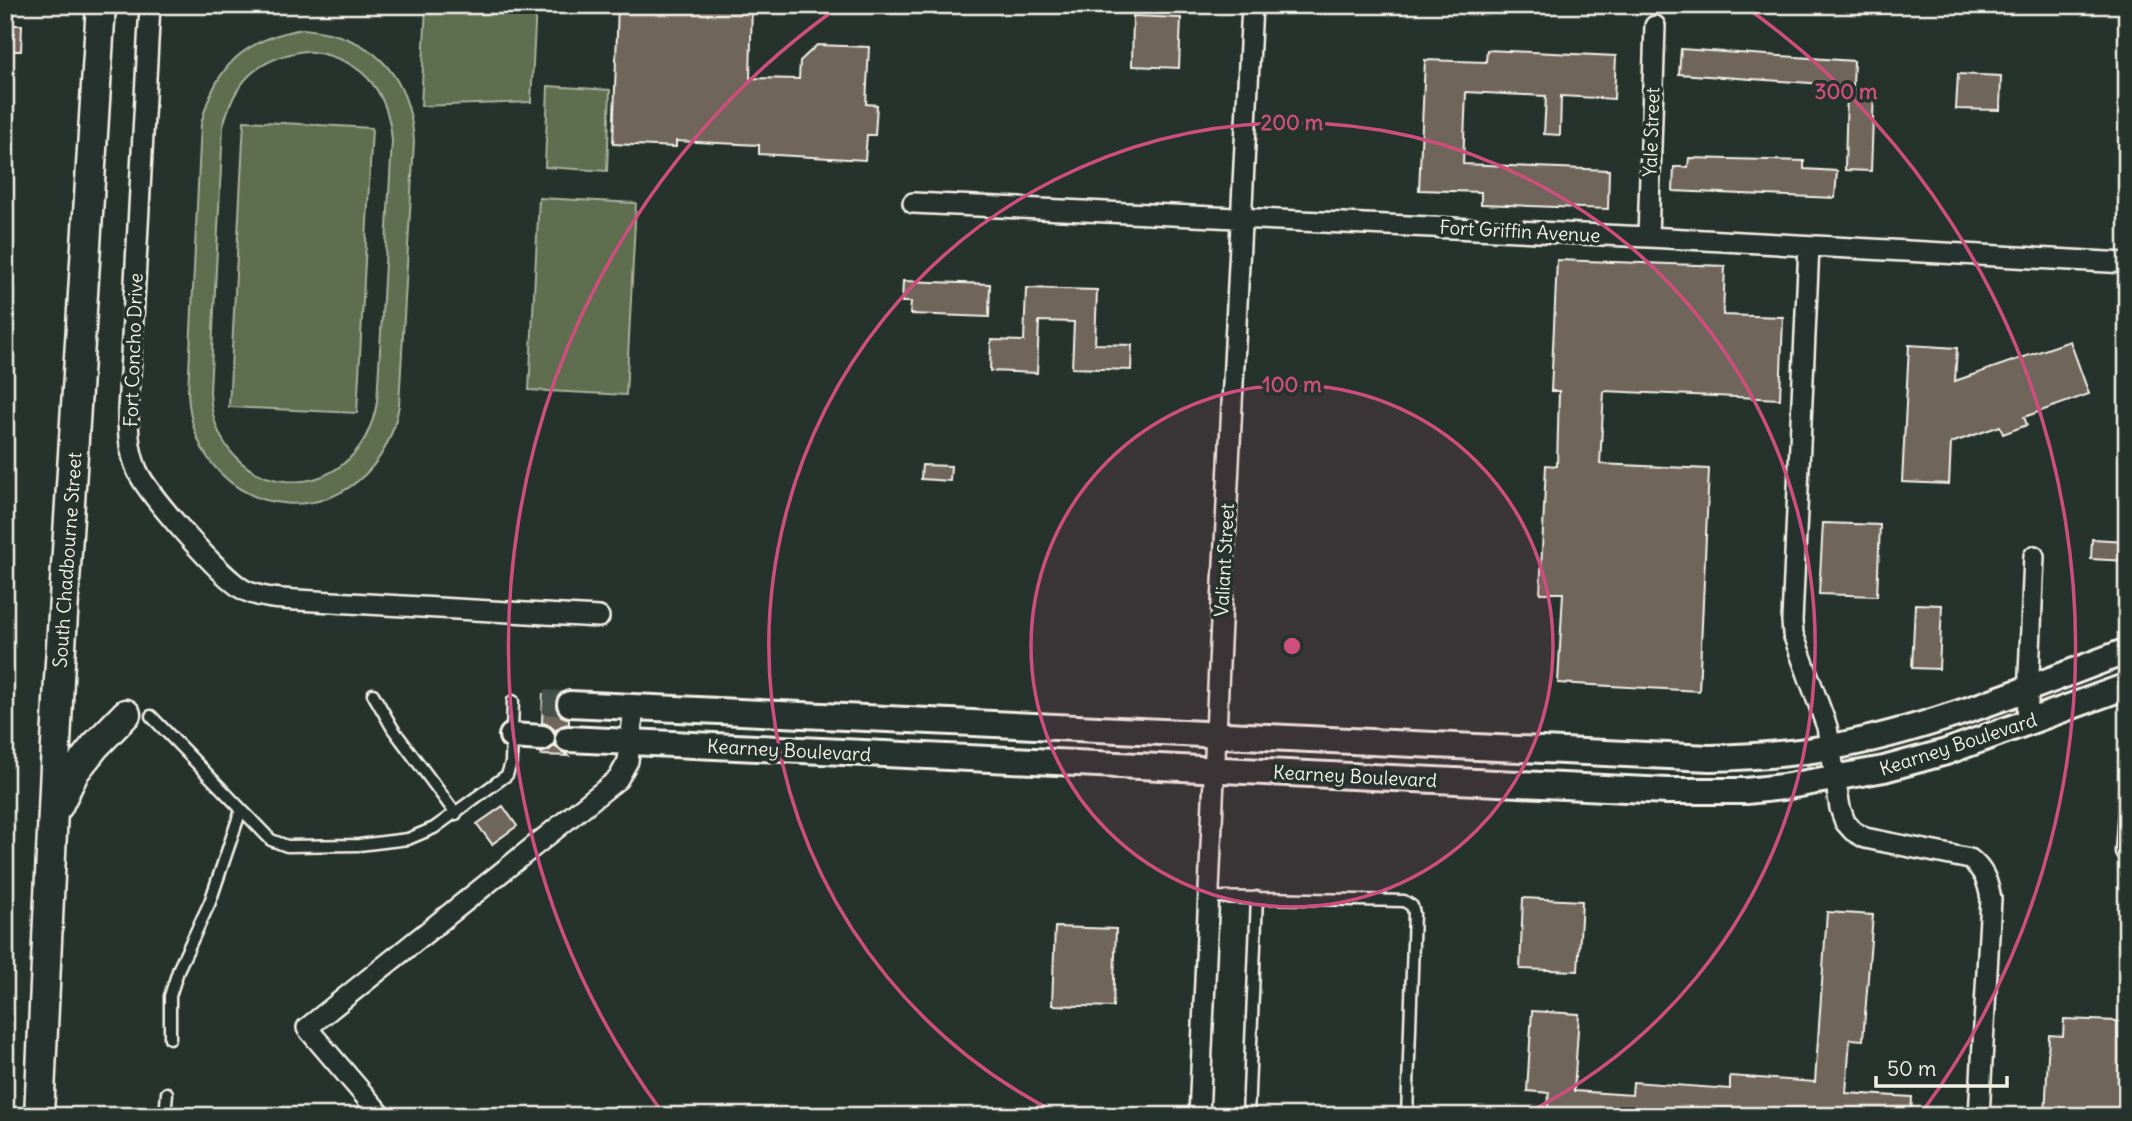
<svg xmlns="http://www.w3.org/2000/svg" width="2132" height="1121" viewBox="0 0 2132 1121" font-family="Delius,sans-serif">
  <style>
    .green { fill: #5f6e50; stroke: #aab09c; stroke-width: 2; fill-rule: evenodd }
    .building { fill: #70655a; stroke: #f4f1e8; stroke-width: 2 }
    .lines { fill: none; stroke-linecap: round; stroke-linejoin: round }
    .tertiary-tunnel { stroke: #455049; stroke-width: 24; stroke-dasharray: 24 12; stroke-linecap: butt }
    .service-casing { stroke: #f4f1e8; stroke-width: 15 }
    .minor-casing { stroke: #f4f1e8; stroke-width: 24 }
    .tertiary-casing { stroke: #f4f1e8; stroke-width: 30 }
    .secondary-casing { stroke: #f4f1e8; stroke-width: 33 }
    .service { stroke: #26332d; stroke-width: 10 }
    .minor { stroke: #26332d; stroke-width: 19 }
    .tertiary { stroke: #26332d; stroke-width: 24 }
    .secondary { stroke: #26332d; stroke-width: 28 }
    .ring { fill: none; stroke: #ce4e7e; stroke-width: 3.5 }
    .labels { text-anchor: middle; stroke-width: 7; stroke-linejoin: round; paint-order: stroke }
    .street-label { font-size: 19px; fill: #f4f1e8; stroke: #26332d }
    .centre { fill: #ce4e7e; stroke: #26332d; stroke-width: 3.5 }
    .ring-label { font-size: 21px; text-anchor: middle; font-weight: bold; fill: #ce4e7e; stroke: #26332d; stroke-width: 7; stroke-linejoin: round; paint-order: stroke }
  </style>
  <rect width="100%" height="100%" fill="#26332d"/>
  <filter id="ink" filterUnits="userSpaceOnUse"><feTurbulence type="fractalNoise" baseFrequency=".0143" numOctaves="2"/><feDisplacementMap in="SourceGraphic" scale="14" xChannelSelector="R" yChannelSelector="G"/><feConvolveMatrix kernelMatrix="1 2 1 2 8 2 1 2 1" color-interpolation-filters="sRGB"/></filter>
  <g filter="url(#ink)">
    <path class="green" d="M 426,5 L 536,5 L 531,102 L 421,106 Z
      M 303,29 C 372,35 409,72 414,141 L 399,405 C 376,544 194,533 188,392 L 201,124 C 215,66 244,39 303,29 ZM 304,51 C 359,56 388,86 392,141 L 377,402 C 358,514 215,505 210,392 L 223,127 C 234,81 257,59 304,51 Z
      M 548,86 L 610,90 L 607,171 L 545,167 Z
      M 244,121 L 372,128 L 357,413 L 229,407 Z
      M 539,198 L 636,203 L 626,395 L 529,390 Z"/>
    <path class="building" d="M 618,5 L 752,5 L 750,78 L 799,79 L 800,61 L 817,45 L 869,47 L 866,104 L 877,105 L 875,135 L 867,135 L 865,160 L 759,154 L 759,145 L 676,141 L 676,147 L 613,144 Z
      M 1133,16 L 1181,18 L 1179,68 L 1132,66 Z
      M 5,25 L 22,25 L 21,51 L 5,51 Z
      M 1681,49 L 1854,61 L 1853,86 L 1679,74 Z
      M 1487,50 L 1616,56 L 1614,99 L 1561,96 L 1560,135 L 1544,134 L 1546,96 L 1466,92 L 1463,164 L 1609,170 L 1608,209 L 1481,204 L 1481,192 L 1419,190 L 1425,60 L 1486,62 Z
      M 1958,74 L 2001,76 L 2000,110 L 1956,109 Z
      M 1847,90 L 1874,91 L 1871,171 L 1845,170 Z
      M 1689,158 L 1804,161 L 1804,169 L 1837,171 L 1835,198 L 1673,191 L 1674,167 L 1688,167 Z
      M 1557,260 L 1725,266 L 1723,315 L 1783,317 L 1780,399 L 1604,391 L 1600,464 L 1709,469 L 1699,691 L 1558,683 L 1563,593 L 1540,593 L 1546,465 L 1557,466 L 1559,391 L 1551,391 Z
      M 903,281 L 990,284 L 989,317 L 910,314 L 911,302 L 902,302 Z
      M 1026,288 L 1097,290 L 1095,344 L 1132,345 L 1131,370 L 1072,368 L 1074,322 L 1039,321 L 1037,373 L 990,371 L 991,340 L 1024,341 Z
      M 2070,341 L 2089,394 L 2024,417 L 2027,425 L 2003,434 L 2000,426 L 1951,443 L 1949,484 L 1902,482 L 1909,345 L 1957,348 L 1955,381 Z
      M 922,465 L 951,466 L 950,481 L 921,479 Z
      M 1823,523 L 1880,525 L 1877,596 L 1819,594 Z
      M 2092,539 L 2127,541 L 2127,561 L 2091,559 Z
      M 1915,604 L 1942,605 L 1939,669 L 1912,668 Z
      M 543,694 L 558,695 L 555,703 L 557,710 L 561,716 L 569,719 L 569,724 L 561,726 L 555,731 L 550,725 L 542,723 Z
      M 555,746 L 568,756 L 541,755 L 541,753 Z
      M 503,806 L 517,826 L 492,844 L 477,824 Z
      M 1523,898 L 1582,901 L 1578,971 L 1520,969 Z
      M 1827,912 L 1873,915 L 1863,1040 L 1850,1039 L 1846,1093 L 1912,1097 L 1911,1116 L 1547,1116 L 1549,1093 L 1527,1091 L 1532,1011 L 1579,1014 L 1574,1091 L 1632,1095 L 1633,1082 L 1730,1089 L 1730,1076 L 1815,1082 Z
      M 1055,927 L 1116,929 L 1113,1007 L 1052,1005 Z
      M 2064,1019 L 2117,1021 L 2117,1038 L 2127,1039 L 2127,1116 L 2045,1116 L 2049,1035 L 2063,1036 Z"/>
    <g class="lines">
      <path class="tertiary-tunnel" d="M 543,702 L 570,704"/>
      <g class="service-casing">
        <path id="service" d="M 373,694 L 393,729 L 456,814
          M 151,716 L 271,840 L 287,846 L 359,845 L 408,839 L 434,828 L 507,775 L 511,763 L 513,701
          M 2127,767 L 2121,852 L 2127,862
          M 1209,897 L 1404,901 L 1412,906 L 1414,913 L 1407,1116
          M 170,1038 L 170,996 L 179,968 L 210,902 L 241,810
          M 165,1116 L 167,1093
          M 1248,1116 L 1257,897"/>
      </g>
      <g class="minor-casing">
        <path id="minor" d="M 150,5 L 128,411 C 128,432 129,451 137,470 C 147,494 221,577 244,590 C 260,598 279,599 297,600 L 599,617
          M 913,203 L 1648,237 L 2127,263
          M 1648,237 L 1655,26
          M 1809,246 L 1792,621 L 1793,634 L 1827,727 L 1840,808 L 1845,822 L 1853,831 L 1865,838 L 1970,859 C 1984,870 1988,882 1991,899 L 1979,1116
          M 2027,722 L 2034,556
          M 382,1116 L 307,1028 L 618,779 L 628,761 L 634,707
          M 1199,1116 L 1220,643 L 1252,5"/>
      </g>
      <g class="tertiary-casing">
        <path id="tertiary" d="M 570,704 L 1710,758 C 1751,757 1792,754 1832,747 C 1934,728 2031,687 2127,651
          M 512,736 L 542,738
          M 568,739 L 1668,791 L 1746,791 L 1783,787 L 1884,769 L 1946,752 L 2127,686"/>
      </g>
      <g class="secondary-casing">
        <path id="secondary" d="M 58,806 L 75,771 L 95,746 L 126,714
          M 39,1116 L 59,679 L 101,5"/>
      </g>
      <use href="#service" class="service"/>
      <use href="#minor" class="minor"/>
      <use href="#tertiary" class="tertiary"/>
      <use href="#secondary" class="secondary"/>
    </g>
  </g>
  <circle cx="1292" cy="646" r="261" fill="#ce4e7e" fill-opacity=".12"/>
  <g class="ring">
    <circle cx="1292" cy="646" r="261"/>
    <path d="M1059 1114A523 523 0 1 1 1525 1114"/>
    <path d="M662 1112A784 784 0 0 1 837 8M1747 8A784 784 0 0 1 1922 1112"/>
  </g>
  <g class="labels">
    <g class="street-label">
      <text transform="translate(1651 132) rotate(-88)" y="7">Yale Street</text>
      <text transform="translate(1520 231) rotate(3)" y="7">Fort Griffin Avenue</text>
      <text transform="translate(133 350) rotate(-88)" y="7">Fort Concho Drive</text>
      <text transform="translate(67 560) rotate(-86)" y="7">South Chadbourne Street</text>
      <text transform="translate(1224 560) rotate(-87)" y="7">Valiant Street</text>
      <text transform="translate(1958 744) rotate(-18)" y="7">Kearney Boulevard</text>
      <text transform="translate(789 750) rotate(3)" y="7">Kearney Boulevard</text>
      <text transform="translate(1355 776) rotate(3)" y="7">Kearney Boulevard</text>
    </g>
  </g>
  <circle cx="1292" cy="646" r="10" class="centre"/>
  <g class="ring-label">
    <text x="1846" y="99">300 m</text>
    <text x="1292" y="130">200 m</text>
    <text x="1292" y="392">100 m</text>
  </g>
  <rect width="2132" height="1121" fill="none" stroke="#26332d" stroke-width="28"/>
  <rect x="14" y="14" width="2104" height="1093" fill="none" stroke="#f4f1e8" stroke-width="2.5" filter="url(#ink)"/>
  <path d="M1876 1076v10h131v-10" fill="none" stroke="#f4f1e8" stroke-width="3.5"/>
  <text x="1887" y="1076" font-size="21" fill="#f4f1e8" stroke="#26332d" stroke-width="5" paint-order="stroke">50 m</text>
</svg>
